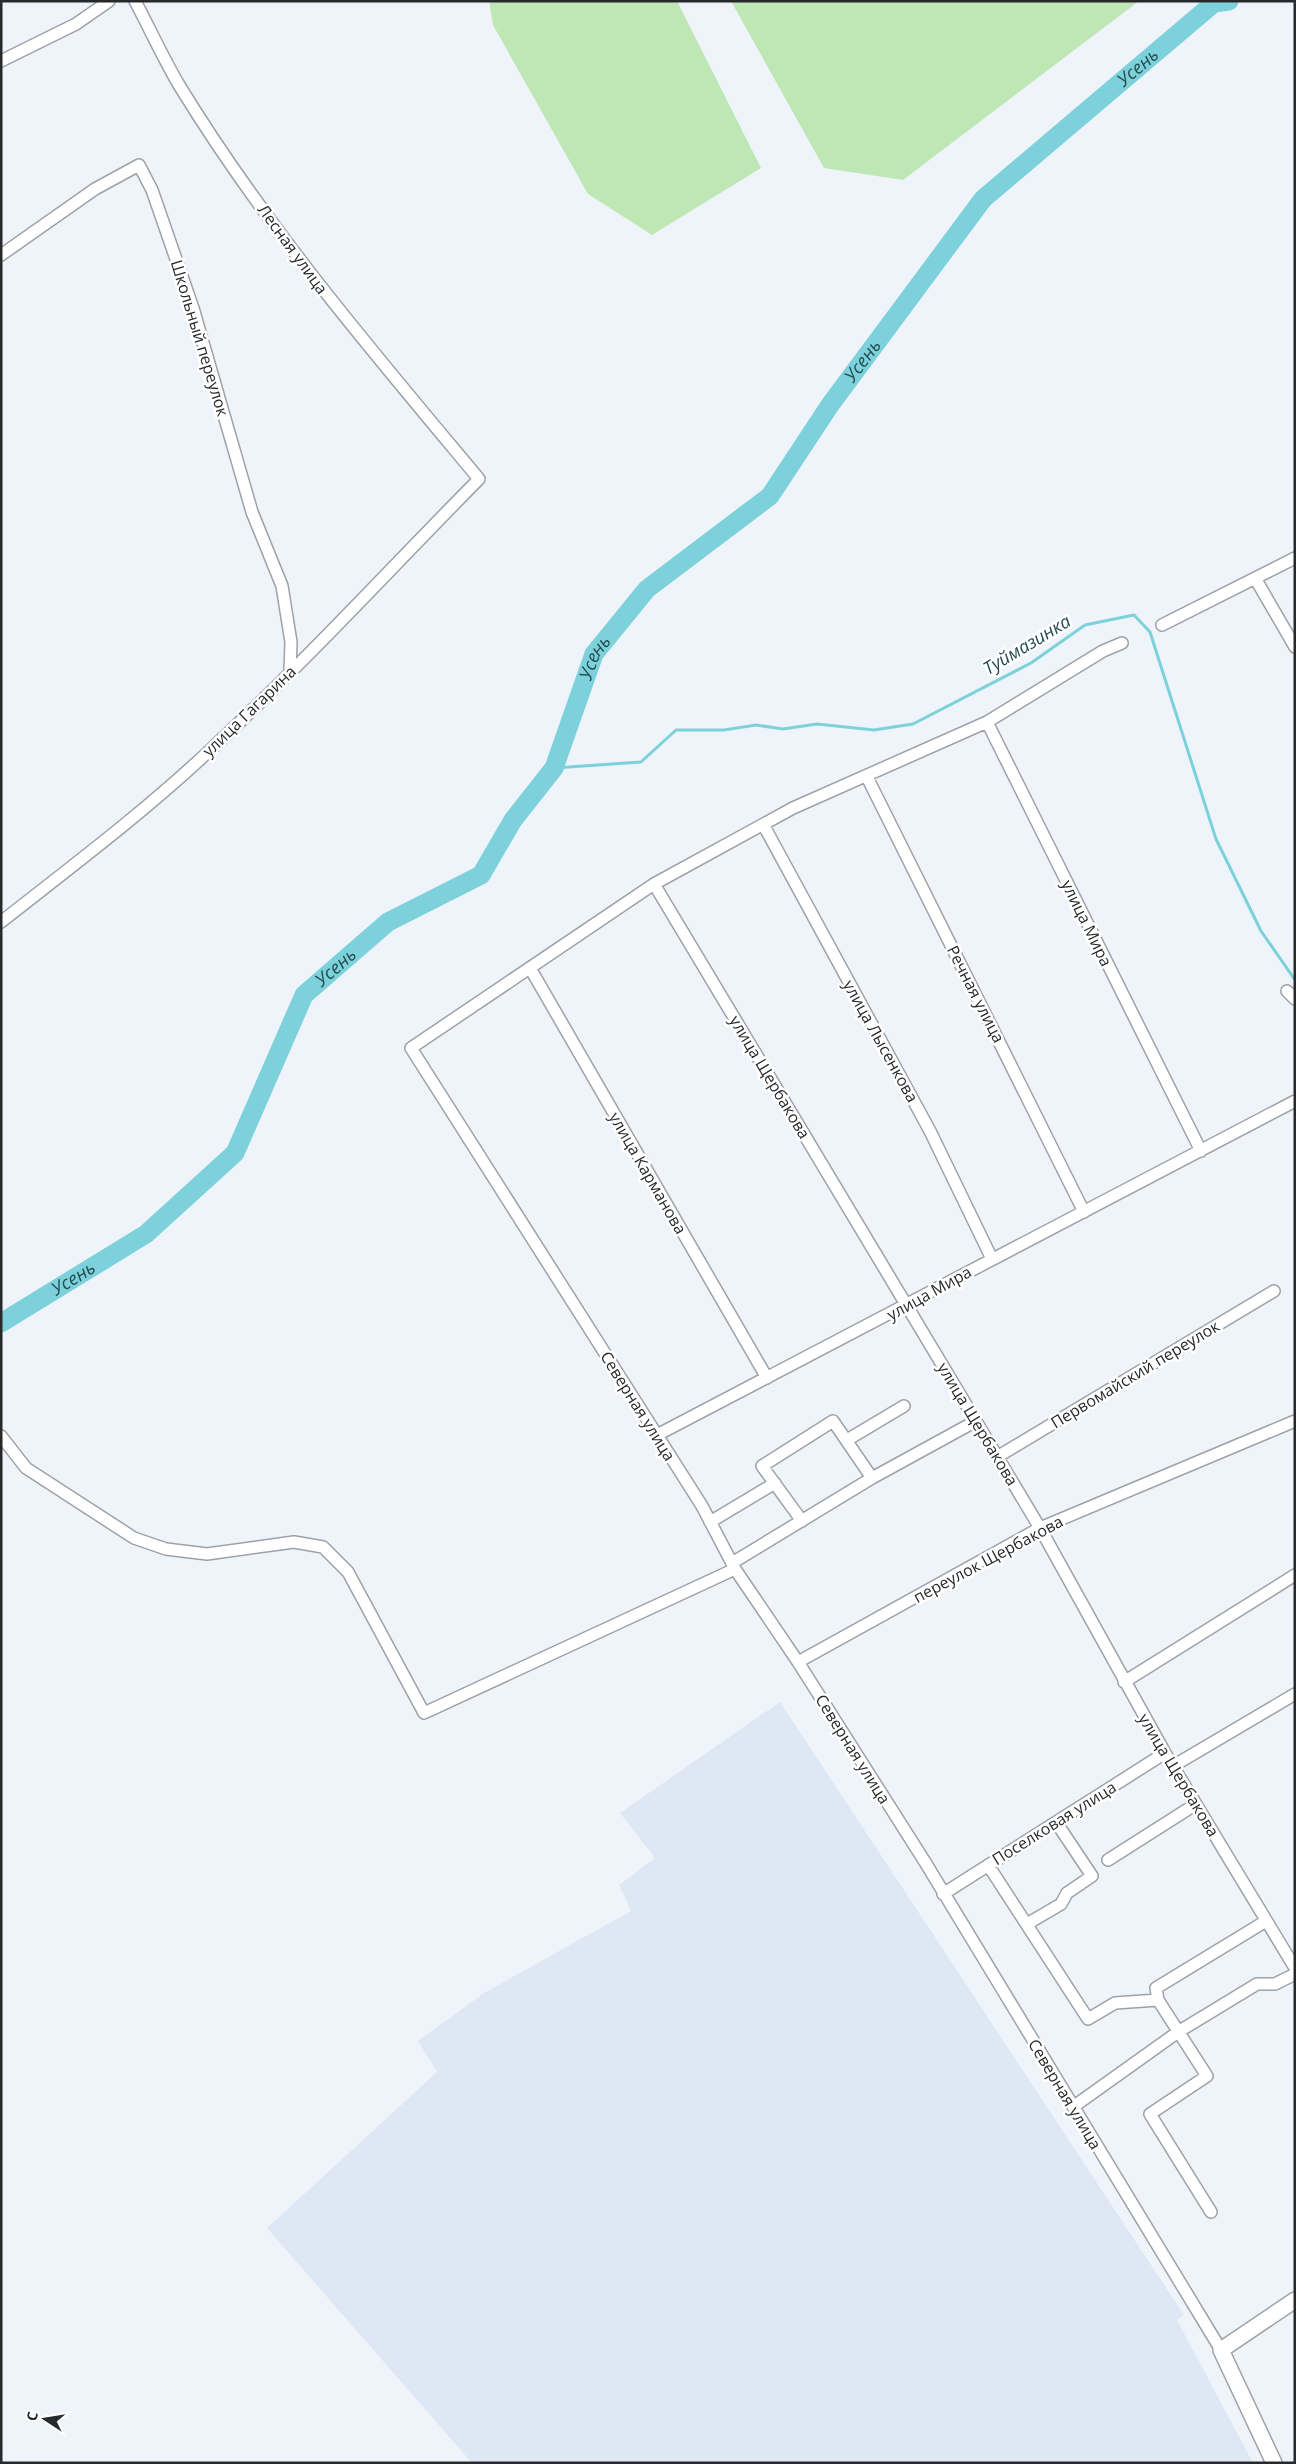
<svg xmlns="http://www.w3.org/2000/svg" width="1296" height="2464" viewBox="0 0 1296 2464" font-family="'Open Sans',sans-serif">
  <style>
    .built { fill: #dde8f4 }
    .green { fill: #bfe7b5 }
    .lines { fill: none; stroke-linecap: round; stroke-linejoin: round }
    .stream { stroke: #7cd1db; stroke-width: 3 }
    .river { stroke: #7cd1db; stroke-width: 19 }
    .minor-casing { stroke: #9da2a8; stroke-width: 14 }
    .tertiary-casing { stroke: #9da2a8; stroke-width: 18 }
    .minor { stroke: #fff; stroke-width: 11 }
    .tertiary { stroke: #fff; stroke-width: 15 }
    .labels { text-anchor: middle; stroke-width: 5; stroke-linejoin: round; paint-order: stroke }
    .street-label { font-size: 16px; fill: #27292b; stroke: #fff }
    .water-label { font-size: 18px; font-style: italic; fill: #234b4f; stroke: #fff }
  </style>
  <rect width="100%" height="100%" fill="#eff4fa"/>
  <path class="built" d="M 780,1702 L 1184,2315 L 1177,2320 L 1253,2463 L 472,2463 L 267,2228 L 437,2072 L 418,2041 L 484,1993 L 631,1911 L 619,1885 L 655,1858 L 620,1813 Z"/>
  <path class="green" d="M 489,1 L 677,1 L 761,168 L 652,235 L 588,194 L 493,25 Z
    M 731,1 L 1139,1 L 903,180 L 824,168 Z"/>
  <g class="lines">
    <path class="stream" d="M 554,768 L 641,762 L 676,730 L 724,730 L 756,725 L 783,729 L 817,724 L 874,730 L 913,724 L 1031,663 L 1085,625 L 1134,615 L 1150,632 L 1216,839 L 1261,931 L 1295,980"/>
    <path class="river" id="s1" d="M 1,1323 L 146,1234 L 235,1153 L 304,995 L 388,922 L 481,875 L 513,820 L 554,768 L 594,654 L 647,589 L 770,496 L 830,405 L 983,199 L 1214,3 L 1229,1"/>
    <g class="minor-casing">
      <path id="minor" d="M 1,61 L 76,24 L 109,1
        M 1,255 L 95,189 L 139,165 L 152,190 L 193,308 L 252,512 L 282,586 L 291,642 L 290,672
        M 1255,578 L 1295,647
        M 1162,625 L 1295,558
        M 1122,643 L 1103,651 L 987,722 L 793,808 L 654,884 L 411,1048 L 702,1506 L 735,1569 L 798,1662 L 925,1862 L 1221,2350
        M 987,722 L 1201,1151
        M 867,777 L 1084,1212
        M 764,826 L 930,1131 L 992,1259
        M 654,884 L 1040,1528 L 1165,1753 L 1295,1968
        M 1,922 C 71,867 143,813 208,752 C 302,665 389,570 479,479 C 373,352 265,226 179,85 C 163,58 150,29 135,1
        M 530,968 L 767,1378
        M 1287,991 L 1295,999
        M 657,1435 L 1295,1101
        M 1,1436 L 26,1468 L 134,1538 L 166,1549 L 207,1554 L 294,1542 L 323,1547 L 348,1572 L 424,1713 L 735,1569
        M 847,1440 L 904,1406
        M 997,1457 L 1274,1291
        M 802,1521 L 762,1466 L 833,1421 L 872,1478
        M 710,1522 L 775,1483
        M 732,1563 L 872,1478 L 976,1421
        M 798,1662 L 1040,1528 L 1295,1421
        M 1124,1682 L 1295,1575
        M 1173,1766 L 1295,1694
        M 1108,1860 L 1196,1804
        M 988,1865 L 1088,2019 L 1115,2003 L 1158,2000 L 1207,2076 L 1150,2114 L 1211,2212
        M 943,1894 L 1165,1753
        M 1027,1924 L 1061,1904 L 1067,1893 L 1092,1876 L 1056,1822
        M 1158,2000 L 1156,1988 L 1266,1921
        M 1073,2107 L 1178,2032 L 1257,1984 L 1275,1984 L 1295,1974"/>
    </g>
    <g class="tertiary-casing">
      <path id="tertiary" d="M 1274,2463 L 1221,2350 L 1295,2300"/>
    </g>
    <use href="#minor" class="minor"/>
    <use href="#tertiary" class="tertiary"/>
  </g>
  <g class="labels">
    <g class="street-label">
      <text transform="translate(293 249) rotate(54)" y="6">Лесная улица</text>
      <text transform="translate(200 338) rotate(73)" y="6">Школьный переулок</text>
      <text transform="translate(249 711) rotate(-44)" y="6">улица Гагарина</text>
      <text transform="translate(1087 923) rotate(64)" y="6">улица Мира</text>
      <text transform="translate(976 994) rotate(63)" y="6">Речная улица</text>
      <text transform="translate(881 1041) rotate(61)" y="6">улица Лысенкова</text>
      <text transform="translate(770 1077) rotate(59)" y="6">улица Щербакова</text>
      <text transform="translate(648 1173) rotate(60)" y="6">улица Карманова</text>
      <text transform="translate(929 1293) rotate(-29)" y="6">улица Мира</text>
      <text transform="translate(1135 1374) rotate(-31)" y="6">Первомайский переулок</text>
      <text transform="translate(638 1406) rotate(58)" y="6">Северная улица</text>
      <text transform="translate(978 1424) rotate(59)" y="6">улица Щербакова</text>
      <text transform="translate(988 1559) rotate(-28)" y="6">переулок Щербакова</text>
      <text transform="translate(853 1749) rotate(58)" y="6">Северная улица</text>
      <text transform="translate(1179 1775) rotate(59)" y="6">улица Щербакова</text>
      <text transform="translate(1054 1823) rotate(-32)" y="6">Поселковая улица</text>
      <text transform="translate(1065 2094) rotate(59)" y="6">Северная улица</text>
    </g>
    <g class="water-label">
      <text dy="6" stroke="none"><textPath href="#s1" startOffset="1736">Усень</textPath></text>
      <text dy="6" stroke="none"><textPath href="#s1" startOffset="1331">Усень</textPath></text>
      <text transform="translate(1027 645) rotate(-31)" y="6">Туймазинка</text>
      <text dy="6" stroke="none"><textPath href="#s1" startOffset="926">Усень</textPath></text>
      <text dy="6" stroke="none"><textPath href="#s1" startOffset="505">Усень</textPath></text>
      <text dy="6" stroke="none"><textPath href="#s1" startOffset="85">Усень</textPath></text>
    </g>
  </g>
  <rect width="1296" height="2464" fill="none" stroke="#27292b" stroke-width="5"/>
  <g transform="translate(45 2419) rotate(282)" stroke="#ffffff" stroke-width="4" paint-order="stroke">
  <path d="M0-4L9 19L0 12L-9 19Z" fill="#27292b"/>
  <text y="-8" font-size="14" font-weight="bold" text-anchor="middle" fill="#27292b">С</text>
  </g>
</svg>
